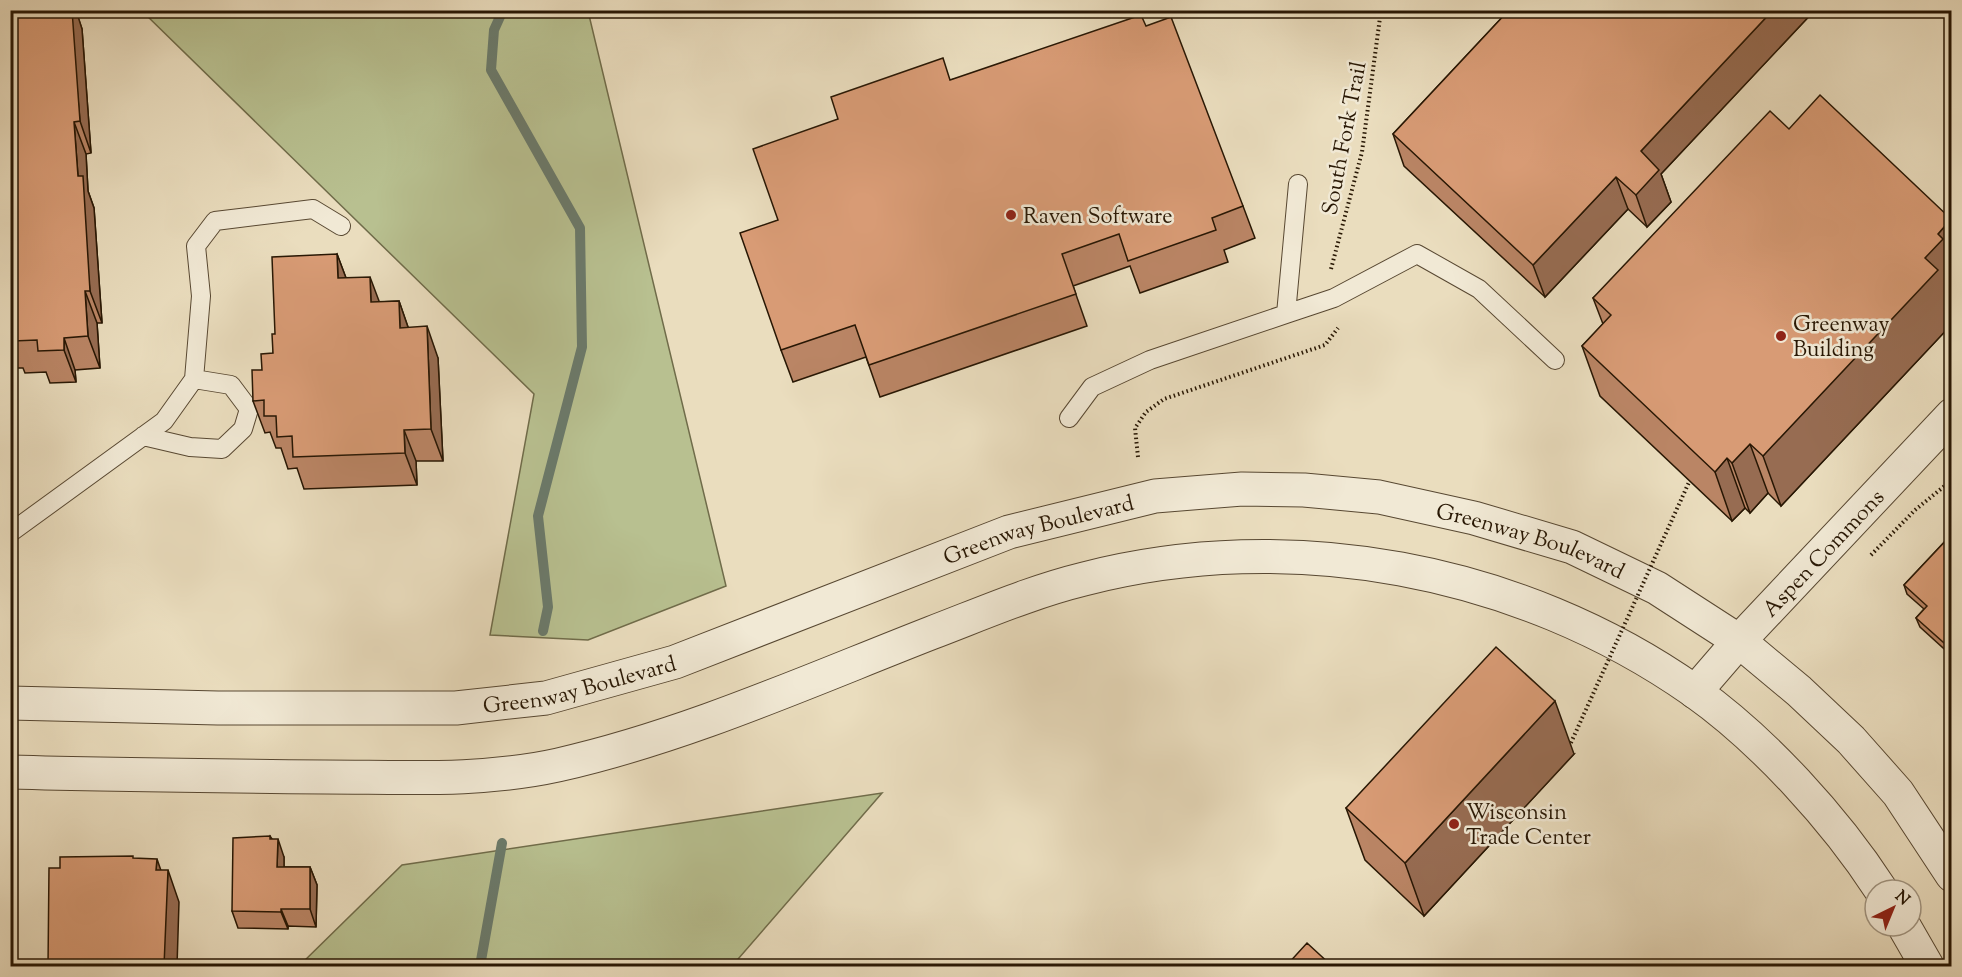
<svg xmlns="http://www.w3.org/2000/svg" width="1962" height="977" viewBox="0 0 1962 977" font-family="'Sorts Mill Goudy',serif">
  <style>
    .green { fill: #b8c090; stroke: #706c4a; stroke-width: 1.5 }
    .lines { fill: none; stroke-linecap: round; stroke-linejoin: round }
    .stream { stroke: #6b7a6b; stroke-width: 10 }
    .service-casing { stroke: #584832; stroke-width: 20 }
    .minor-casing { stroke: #584832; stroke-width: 35 }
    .tertiary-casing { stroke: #584832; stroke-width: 35 }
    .path { stroke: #281704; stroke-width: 4; stroke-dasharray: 1.5 3; stroke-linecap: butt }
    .service { stroke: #f1e9d5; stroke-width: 18 }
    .minor { stroke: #f1e9d5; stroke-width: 33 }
    .tertiary { stroke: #f1e9d5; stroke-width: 33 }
    .path-bridge { stroke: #281704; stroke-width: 4; stroke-dasharray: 1.5 3; stroke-linecap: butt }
    .wall { fill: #ba8565; stroke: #281704; stroke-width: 1.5 }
    .shaded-wall { fill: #976c52; stroke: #281704; stroke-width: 1.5 }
    .building { fill: #d89b75; stroke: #281704; stroke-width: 1.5 }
    .poi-dot { fill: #8f2418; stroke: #f1e9d5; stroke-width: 2 }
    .labels { text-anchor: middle; stroke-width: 5; stroke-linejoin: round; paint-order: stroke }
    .street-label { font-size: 22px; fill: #281704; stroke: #f1e9d5 }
    .poi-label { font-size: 22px; fill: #281704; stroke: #f1e9d5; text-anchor: start }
  </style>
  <rect width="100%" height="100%" fill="#eaddbe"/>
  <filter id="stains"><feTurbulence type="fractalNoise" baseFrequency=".00333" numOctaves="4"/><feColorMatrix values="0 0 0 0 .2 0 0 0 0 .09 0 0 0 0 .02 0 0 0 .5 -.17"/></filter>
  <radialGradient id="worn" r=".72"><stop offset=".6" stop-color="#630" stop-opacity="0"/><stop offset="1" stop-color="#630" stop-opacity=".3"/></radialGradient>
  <path class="green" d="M 142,11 L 588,11 L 726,586 L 588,640 L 490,635 L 534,394 Z
    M 882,793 L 732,966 L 299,966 L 402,865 Z"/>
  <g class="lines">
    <path class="stream" d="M 503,10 L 494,30 L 491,70 L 580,228 L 582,347 L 538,516 L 548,607 L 543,631
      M 480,966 L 502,843"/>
    <g class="service-casing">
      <path id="service" d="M 1286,314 L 1334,298 L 1417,254 L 1479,289 L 1555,360
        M 1069,418 L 1092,387 L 1150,360 L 1286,314 L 1298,184
        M 143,436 L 190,447 L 222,449 L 243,429 L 249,409 L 231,385 L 194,379
        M 10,533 L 164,421 L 194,379 L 201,296 L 196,246 L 215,221 L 313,209 L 341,226"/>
    </g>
    <g class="minor-casing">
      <g id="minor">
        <path id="s1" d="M 1695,692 L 1739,641 L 1952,415"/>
      </g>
    </g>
    <g class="tertiary-casing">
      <g id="tertiary">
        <path id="s2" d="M 10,703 L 218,708 L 456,708 L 546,698 L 675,662 L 1009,532 L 1155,496 L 1242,489 L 1304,490 L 1379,497 L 1474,518 L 1572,547 L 1657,588 L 1739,641 L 1799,691 L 1851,740 L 1898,793 L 1952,875"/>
        <path d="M 10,772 C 115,775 220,776 325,777 C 403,777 481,782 558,765 C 686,736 808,681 931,633 C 981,614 1031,592 1084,579 C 1290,526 1519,568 1694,691 C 1763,740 1835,819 1881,890"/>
        <path d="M 1904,926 L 1927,966"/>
      </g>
    </g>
    <path class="path" d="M 1331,269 L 1362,152 L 1381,10
      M 1138,457 L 1135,428 L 1146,412 L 1164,399 L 1325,345 L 1338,328
      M 1871,555 L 1915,510 L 1952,480
      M 10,905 L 13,966"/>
    <use href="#service" class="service"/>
    <use href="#minor" class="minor"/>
    <use href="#tertiary" class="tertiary"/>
    <path class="path-bridge" d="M 1569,747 L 1690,480"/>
  </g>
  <path class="wall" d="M 10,10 L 76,12 L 82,29 L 91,153 L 86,154 L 88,191 L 94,208 L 102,323 L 97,323 L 100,368 L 75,370 L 76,382 L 50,383 L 46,372 L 25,373 L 23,368 L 10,368 Z
    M 1509,10 L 1815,10 L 1661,174 L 1671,202 L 1647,227 L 1628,209 L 1545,297 L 1404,166 L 1393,134 Z
    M 1146,26 L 1243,206 L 1255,238 L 1224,250 L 1228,262 L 1140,293 L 1130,266 L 1073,286 L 1087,326 L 880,397 L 866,357 L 793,382 L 781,350 L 778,220 L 951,80 Z
    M 1789,129 L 1951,219 L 1952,298 L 1949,301 L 1952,307 L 1952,324 L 1781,506 L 1768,493 L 1750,513 L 1745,508 L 1732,521 L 1600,396 L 1582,346 L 1603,324 L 1593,298 Z
    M 337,254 L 346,278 L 379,302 L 399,301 L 408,327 L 438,358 L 443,461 L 416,461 L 417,485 L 304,489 L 297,468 L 288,469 L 281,448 L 276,448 L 270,432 L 265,433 L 253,401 L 262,370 L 273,353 L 275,334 Z
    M 1952,534 L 1952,656 L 1920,627 L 1916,618 L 1924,609 L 1907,594 L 1904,585 Z
    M 1574,754 L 1424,916 L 1365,860 L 1346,808 Z
    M 270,836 L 284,857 L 284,867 L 310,867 L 317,885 L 316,927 L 288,926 L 288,929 L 238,928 L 232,911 Z"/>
  <path class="shaded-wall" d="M 70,10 L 76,10 L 82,29 L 91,153 L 80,121 Z
    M 1773,10 L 1815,10 L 1661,174 L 1671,202 L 1647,227 L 1636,195 L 1641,151 Z
    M 74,122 L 86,154 L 88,191 L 94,208 L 102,323 L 90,291 L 78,176 Z
    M 1616,177 L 1628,209 L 1545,297 L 1533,265 Z
    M 1951,219 L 1952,298 L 1949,301 L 1952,307 L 1952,324 L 1781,506 L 1763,456 L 1925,258 L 1938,234 Z
    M 337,254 L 349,286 L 338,278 Z
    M 370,277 L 382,309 L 371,302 Z
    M 85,291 L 97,323 L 100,368 L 88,336 Z
    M 399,301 L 410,333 L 400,328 Z
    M 427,326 L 438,358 L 443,461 L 431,429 Z
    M 64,338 L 75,370 L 76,382 L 64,350 Z
    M 404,430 L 416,461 L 417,485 L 405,453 Z
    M 1750,444 L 1768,493 L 1750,513 L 1732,463 Z
    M 1727,458 L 1745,508 L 1732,521 L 1715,472 Z
    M 1555,701 L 1574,754 L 1424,916 L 1405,863 Z
    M 278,839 L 284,857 L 284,885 L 277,867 Z
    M 157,859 L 167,888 L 168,870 L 179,902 L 177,966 L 164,966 L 156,870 Z
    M 310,867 L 317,885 L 316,927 L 310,909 Z
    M 281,909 L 288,926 L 288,929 L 281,912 Z"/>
  <path class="building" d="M 10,10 L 72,10 L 80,121 L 74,122 L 78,176 L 83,176 L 90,291 L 85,291 L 88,336 L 64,338 L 64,350 L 38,351 L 37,340 L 13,341 L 13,335 L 10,336 Z
    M 1509,10 L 1773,10 L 1641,151 L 1659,170 L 1636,195 L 1616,177 L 1533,265 L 1393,134 Z
    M 1141,15 L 1146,26 L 1171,17 L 1243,206 L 1212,218 L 1216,230 L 1128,261 L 1119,234 L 1062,254 L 1076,294 L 869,365 L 855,325 L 781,350 L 740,233 L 778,220 L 753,149 L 838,119 L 831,97 L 943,58 L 950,80 Z
    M 1820,95 L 1951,219 L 1938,234 L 1943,239 L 1925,258 L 1938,270 L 1763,456 L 1750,444 L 1732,463 L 1727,458 L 1715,472 L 1582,346 L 1611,315 L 1593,298 L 1770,111 L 1789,129 Z
    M 337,254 L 338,278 L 370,277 L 371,302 L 399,301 L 400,328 L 427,326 L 431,429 L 404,430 L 405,453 L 293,457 L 292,436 L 277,437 L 276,416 L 264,416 L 264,400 L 253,401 L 252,370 L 262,370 L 261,354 L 273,353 L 272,334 L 275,334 L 272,257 Z
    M 1952,534 L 1952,650 L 1916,618 L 1927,606 L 1904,585 Z
    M 1496,647 L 1555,701 L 1405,863 L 1346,808 Z
    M 270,836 L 270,839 L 278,839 L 277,867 L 310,867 L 310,909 L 281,909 L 281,912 L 232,911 L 233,838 Z
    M 133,856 L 133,858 L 157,859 L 156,870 L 168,870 L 164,966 L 48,966 L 49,868 L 60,868 L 60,857 Z
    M 1307,943 L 1332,966 L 1286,966 Z"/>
  <g class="poi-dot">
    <circle cx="1011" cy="215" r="6"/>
    <circle cx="1781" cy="336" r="6"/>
    <circle cx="1454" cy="824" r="6"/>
  </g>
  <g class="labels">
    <g class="street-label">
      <text transform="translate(1343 138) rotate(-79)" y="8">South Fork Trail</text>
      <text dy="8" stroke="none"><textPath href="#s2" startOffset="1058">Greenway Boulevard</textPath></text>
      <text dy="8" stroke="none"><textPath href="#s2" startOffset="1562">Greenway Boulevard</textPath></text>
      <text dy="8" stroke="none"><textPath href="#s1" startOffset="189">Aspen Commons</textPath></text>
      <text dy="8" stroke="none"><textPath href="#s2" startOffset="572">Greenway Boulevard</textPath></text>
    </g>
    <g class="poi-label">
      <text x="1023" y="223">Raven Software</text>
      <text x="1793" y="331">Greenway<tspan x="1793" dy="25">Building</tspan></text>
      <text x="1466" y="819">Wisconsin<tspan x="1466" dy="25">Trade Center</tspan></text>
    </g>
  </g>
  <rect width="1962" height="977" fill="none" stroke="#eaddbe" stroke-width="36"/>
  <rect x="12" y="12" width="1938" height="953" fill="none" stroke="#281704" stroke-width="3"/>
  <rect x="18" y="18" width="1926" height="941" fill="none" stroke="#281704" stroke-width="1.5"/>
  <g transform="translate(1893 908) rotate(43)"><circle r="28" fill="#f1e9d5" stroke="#a19581" stroke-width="1.5"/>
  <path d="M0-4.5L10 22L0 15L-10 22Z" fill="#8f2418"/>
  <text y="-9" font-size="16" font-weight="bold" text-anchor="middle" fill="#281704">N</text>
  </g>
  <rect width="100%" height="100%" filter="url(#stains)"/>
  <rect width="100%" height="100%" fill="url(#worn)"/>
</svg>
